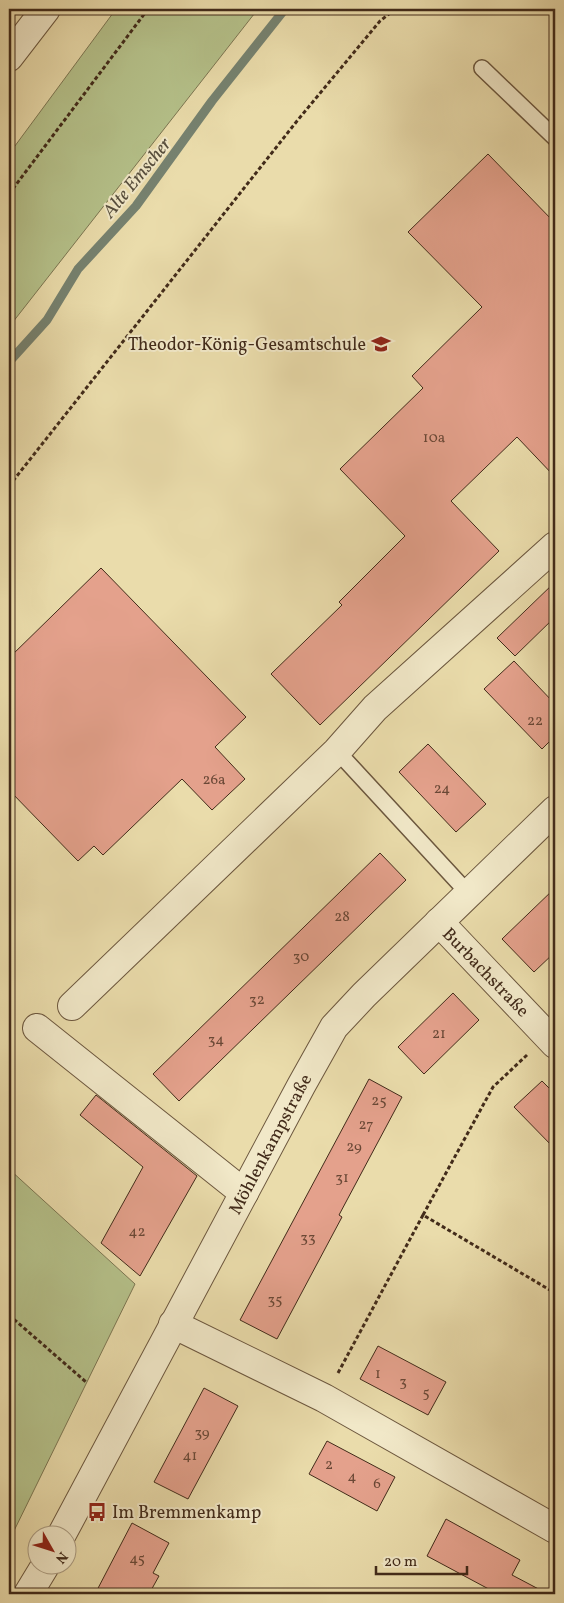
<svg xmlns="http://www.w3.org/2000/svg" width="564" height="1603" viewBox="0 0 564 1603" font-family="Vollkorn,serif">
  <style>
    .green { fill: #b5c18a; stroke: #7c7652 }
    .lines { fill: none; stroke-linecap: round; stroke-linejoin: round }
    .stream { stroke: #768270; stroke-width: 9 }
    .building { fill: #e4a18c; stroke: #422b1a }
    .service-casing { stroke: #6c573e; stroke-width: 18 }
    .minor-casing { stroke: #6c573e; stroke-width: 30 }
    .tertiary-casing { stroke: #6c573e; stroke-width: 30 }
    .path { stroke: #422b1a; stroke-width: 3; stroke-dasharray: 4 2.5; stroke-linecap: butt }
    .service { stroke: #f1e8c8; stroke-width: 15 }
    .minor { stroke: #f1e8c8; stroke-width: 28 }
    .tertiary { stroke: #f1e8c8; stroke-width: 28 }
    .labels { text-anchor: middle; stroke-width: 4; stroke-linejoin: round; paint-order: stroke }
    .number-label { font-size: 15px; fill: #6a4836 }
    .poi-label { font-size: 18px; fill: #422b1a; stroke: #f1e8c8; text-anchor: end }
    .street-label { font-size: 18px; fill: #422b1a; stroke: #f1e8c8 }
    .water-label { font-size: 19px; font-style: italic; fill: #584f3e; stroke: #f1e8c8 }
  </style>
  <rect width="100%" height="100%" fill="#eadcab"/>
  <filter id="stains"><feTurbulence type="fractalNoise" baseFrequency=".004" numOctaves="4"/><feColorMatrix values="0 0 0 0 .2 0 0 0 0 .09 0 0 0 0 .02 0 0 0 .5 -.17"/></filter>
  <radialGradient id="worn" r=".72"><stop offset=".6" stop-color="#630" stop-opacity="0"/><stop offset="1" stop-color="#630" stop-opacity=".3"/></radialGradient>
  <path class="green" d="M 116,9 L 258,9 L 9,327 L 9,154 Z
    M 9,1169 L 135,1284 L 9,1541 Z"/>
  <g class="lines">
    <path class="stream" d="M 9,362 L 47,320 L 78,269 L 136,206 L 212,101 L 285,9"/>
  </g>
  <path class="building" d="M 488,154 L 555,223 L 555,477 L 517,437 L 451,501 L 499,551 L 320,725 L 271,674 L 342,605 L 339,602 L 405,536 L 340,469 L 423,388 L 412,376 L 482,307 L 408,232 Z
    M 101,568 L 246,717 L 215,747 L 245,779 L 212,810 L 182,779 L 103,855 L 94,846 L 78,861 L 9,790 L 9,658 Z
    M 555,582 L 555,617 L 515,656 L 497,638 Z
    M 514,661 L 555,704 L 555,736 L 542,749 L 484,689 Z
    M 428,744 L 486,804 L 456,832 L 399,772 Z
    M 380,853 L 406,880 L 179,1101 L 153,1074 Z
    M 555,888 L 555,952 L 534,972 L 502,939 Z
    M 453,993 L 479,1020 L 424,1074 L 398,1047 Z
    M 369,1079 L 402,1097 L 339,1215 L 342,1217 L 277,1339 L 240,1320 Z
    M 542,1081 L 555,1094 L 555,1149 L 514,1107 Z
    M 96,1095 L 197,1176 L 140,1276 L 101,1243 L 143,1167 L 80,1115 Z
    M 378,1346 L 446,1382 L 428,1415 L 360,1379 Z
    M 204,1388 L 238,1406 L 188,1499 L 154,1482 Z
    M 327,1441 L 395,1477 L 377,1511 L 309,1474 Z
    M 446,1519 L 520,1560 L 512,1575 L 548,1594 L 498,1594 L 427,1556 Z
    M 132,1523 L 169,1543 L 153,1573 L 159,1576 L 149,1594 L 95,1594 Z"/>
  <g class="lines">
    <g class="service-casing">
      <path id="service" d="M 482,68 L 555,138
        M 337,751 L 468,893"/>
    </g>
    <g class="minor-casing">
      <path id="minor" d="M 9,57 L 46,9
        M 439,922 L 555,1044
        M 72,1006 L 337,751 L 375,708 L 555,546
        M 37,1028 L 244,1193
        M 173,1324 L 324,1398 L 555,1529"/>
    </g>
    <g class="tertiary-casing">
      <path id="tertiary" d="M 61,1536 L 301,1086 L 334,1027 L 364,995 L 555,810
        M 28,1594 L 45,1566"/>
    </g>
    <path class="path" d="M 9,194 L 148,9
      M 9,486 L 297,121 L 380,21 L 395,9
      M 527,1055 L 493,1087 L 423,1215 L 555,1293
      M 9,1315 L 86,1382
      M 338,1373 L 423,1215"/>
    <use href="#service" class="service"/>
    <use href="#minor" class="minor"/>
    <use href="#tertiary" class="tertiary"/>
  </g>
  <defs>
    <g id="school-bare" transform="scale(1.5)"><path d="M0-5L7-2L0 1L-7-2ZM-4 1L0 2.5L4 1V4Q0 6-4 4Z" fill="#8f2418" stroke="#f1e8c8" stroke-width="2.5" paint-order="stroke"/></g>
    <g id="bus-bare" transform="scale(1.5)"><path d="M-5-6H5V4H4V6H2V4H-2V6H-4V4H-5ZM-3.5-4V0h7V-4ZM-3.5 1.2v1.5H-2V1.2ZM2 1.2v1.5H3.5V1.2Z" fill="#8f2418" stroke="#f1e8c8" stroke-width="2.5" paint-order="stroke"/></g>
  </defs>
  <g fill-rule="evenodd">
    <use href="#school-bare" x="381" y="344"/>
    <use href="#bus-bare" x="97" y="1512"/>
  </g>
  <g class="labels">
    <g class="number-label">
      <text x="434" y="442">10a</text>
      <text x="535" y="725">22</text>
      <text x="214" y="784">26a</text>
      <text x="442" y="793">24</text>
      <text x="342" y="921">28</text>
      <text x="301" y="961">30</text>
      <text x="257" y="1004">32</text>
      <text x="439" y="1038">21</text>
      <text x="216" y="1044">34</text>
      <text x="379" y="1105">25</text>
      <text x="366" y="1129">27</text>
      <text x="354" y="1151">29</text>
      <text x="342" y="1182">31</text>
      <text x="137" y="1236">42</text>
      <text x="308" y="1242">33</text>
      <text x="275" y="1304">35</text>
      <text x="378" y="1378">1</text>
      <text x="403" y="1386">3</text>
      <text x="426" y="1397">5</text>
      <text x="202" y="1437">39</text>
      <text x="190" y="1460">41</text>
      <text x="329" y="1469">2</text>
      <text x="352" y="1481">4</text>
      <text x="377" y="1488">6</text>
      <text x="137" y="1563">45</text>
    </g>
    <g class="poi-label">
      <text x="366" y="350">Theodor-König-Gesamtschule</text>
      <text x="112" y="1518" text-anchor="start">Im Bremmenkamp</text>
    </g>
    <g class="street-label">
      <text transform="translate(486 972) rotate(46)" y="6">Burbachstraße</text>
      <text transform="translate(270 1144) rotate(-62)" y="6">Möhlenkampstraße</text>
    </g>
    <g class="water-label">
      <text transform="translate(136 177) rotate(-51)" y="7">Alte Emscher</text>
    </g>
  </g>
  <rect width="564" height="1603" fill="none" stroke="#eadcab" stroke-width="30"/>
  <rect x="10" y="10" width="544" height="1583" fill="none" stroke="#422b1a" stroke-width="2.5"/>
  <rect x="15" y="15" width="534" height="1573" fill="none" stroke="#422b1a"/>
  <g transform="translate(52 1550) rotate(129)"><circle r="24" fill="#f1e8c8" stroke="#ab9c82"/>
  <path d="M0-4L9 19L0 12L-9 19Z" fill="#8f2418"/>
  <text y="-8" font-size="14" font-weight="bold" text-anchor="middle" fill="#422b1a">N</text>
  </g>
  <path d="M376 1566v8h91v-8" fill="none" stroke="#422b1a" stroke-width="2.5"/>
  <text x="384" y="1566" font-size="15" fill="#422b1a" stroke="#f1e8c8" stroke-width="4" paint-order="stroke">20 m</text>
  <rect width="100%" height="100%" filter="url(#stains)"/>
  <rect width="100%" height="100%" fill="url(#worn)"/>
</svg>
